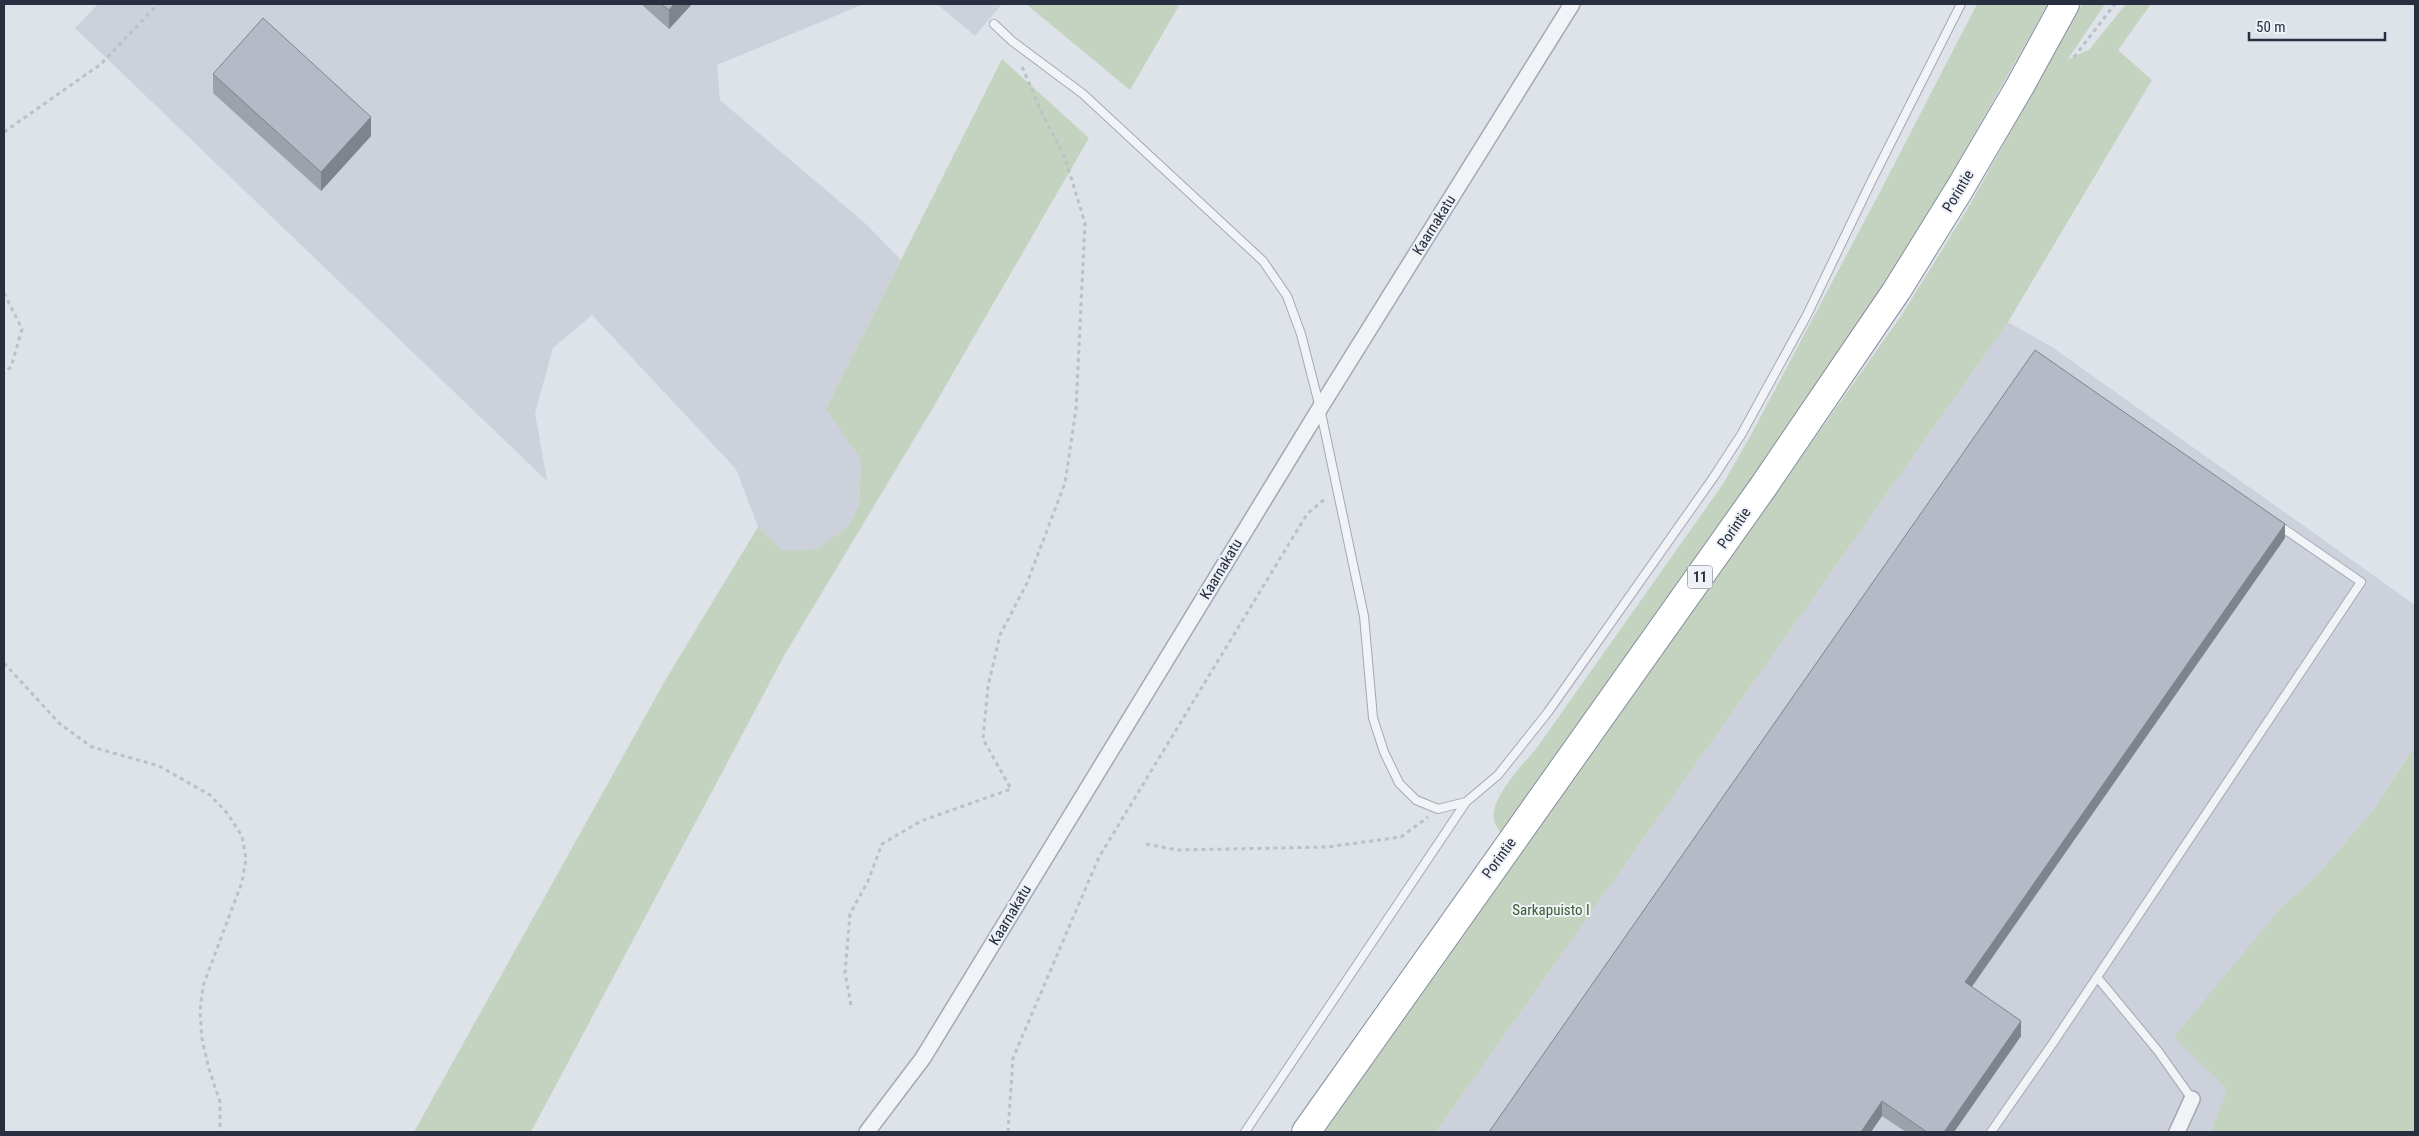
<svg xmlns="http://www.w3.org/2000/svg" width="2419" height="1136" viewBox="0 0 2419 1136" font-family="'Roboto Condensed',sans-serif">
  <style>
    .built { fill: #ccd1db }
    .green { fill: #c4d3bf }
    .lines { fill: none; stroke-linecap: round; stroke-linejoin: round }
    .lane-casing { stroke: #a3a9b3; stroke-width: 10 }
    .street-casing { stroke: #a3a9b3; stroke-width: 18 }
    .highway-casing { stroke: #858fa0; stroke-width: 30 }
    .path { stroke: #bcc0c7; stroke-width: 3; stroke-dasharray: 4 4; stroke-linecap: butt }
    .lane { stroke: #f1f3f7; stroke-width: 8 }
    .street { stroke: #f1f3f7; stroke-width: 15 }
    .highway { stroke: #fff; stroke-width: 28 }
    .wall { fill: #9ca1aa }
    .shaded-wall { fill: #7f838b }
    .building { fill: #b5bbc6; stroke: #7f838b }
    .labels { text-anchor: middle; stroke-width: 4; stroke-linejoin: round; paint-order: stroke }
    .shield { fill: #eef1f6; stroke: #636977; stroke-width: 1 }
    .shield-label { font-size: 14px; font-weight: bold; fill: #272f40 }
    .street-label { font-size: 15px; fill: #272f40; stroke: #eef1f6 }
    .park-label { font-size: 15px; fill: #3a5c33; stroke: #eef1f6 }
  </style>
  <rect width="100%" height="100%" fill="#dee2e9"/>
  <path class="built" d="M 98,4 L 864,4 L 717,65 L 720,100 L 867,225 L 901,260 L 826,409 L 861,460 L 859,505 L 847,528 L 817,550 L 783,551 L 758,527 L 736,469 L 592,315 L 553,348 L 535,413 L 547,481 L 75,28 Z
    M 937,4 L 1002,4 L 975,36 Z
    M 2008,322 L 2052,347 L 2415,605 L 2415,745 L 2375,808 L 2317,875 L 2281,908 L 2227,1089 L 2211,1132 L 1436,1132 Z"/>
  <path class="green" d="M 1026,4 L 1180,4 L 1130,90 Z
    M 1977,4 L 2048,4 L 1944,187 L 1871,306 L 1503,836 C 1501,832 1497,828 1495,823 C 1486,802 1523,764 1536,749 L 1723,484 L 1752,433 L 1881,190 Z
    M 2082,4 L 2105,4 L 2068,59 L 2089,50 L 2126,4 L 2151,4 L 2118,50 L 2152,80 L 2008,322 L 1436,1132 L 1324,1132 L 1901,316 L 1968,208 Z
    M 1002,59 L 1089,138 L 931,411 L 785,654 L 531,1132 L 414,1132 L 666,679 L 758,527 L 783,551 L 817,549 L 847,528 L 859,505 L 861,460 L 826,409 Z
    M 2415,745 L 2415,1132 L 2211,1132 L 2227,1089 L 2174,1037 L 2281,908 L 2317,875 L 2375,808 Z"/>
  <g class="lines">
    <g class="lane-casing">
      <path id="lane" d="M 994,24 L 1012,41 L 1083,94 L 1263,261 L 1287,296 L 1301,334 L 1320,408 L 1364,616 L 1373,718 L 1384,752 L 1399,783 L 1416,800 L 1438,809 L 1466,802 L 1498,775 L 1548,712 L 1713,478 L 1741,435 L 1807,315 L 1871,182 L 1961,4
        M 2097,977 L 2158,1051 L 2192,1099
        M 1245,1132 L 1466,802
        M 1991,1132 L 2053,1043 L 2361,582 L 2277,524"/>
    </g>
    <g class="street-casing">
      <path id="street" d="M 867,1132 L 923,1058 L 1320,408 L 1572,4
        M 2177,1132 L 2192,1099"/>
    </g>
    <g class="highway-casing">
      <path id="highway" d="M 1306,1132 L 1763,487 L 1897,290 L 1959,190 L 2020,86 L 2065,4"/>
    </g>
    <path class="path" d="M 2074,57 L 2115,4
      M 4,132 L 101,64 L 158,4
      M 4,293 L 22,329 L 11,367 L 4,373
      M 4,663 L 60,724 L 92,747 L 159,766 L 210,795 L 227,813 L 242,836 L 246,859 L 242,882 L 203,986 L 200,1011 L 202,1039 L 209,1069 L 220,1102 L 220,1132
      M 1146,844 L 1178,850 L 1327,847 L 1401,837 L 1428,817
      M 851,1005 L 845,973 L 850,914 L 868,881 L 882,844 L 921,821 L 1011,789 L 983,739 L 988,686 L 1000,635 L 1027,583 L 1065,483 L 1076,409 L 1085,223 L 1065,158 L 1040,109 L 1021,64
      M 1008,1132 L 1013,1058 L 1099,857 L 1307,514 L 1326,498"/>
    <use href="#lane" class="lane"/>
    <use href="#street" class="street"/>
    <use href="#highway" class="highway"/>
  </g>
  <path class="wall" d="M 641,4 L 692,4 L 669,29 Z
    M 213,74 L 371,136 L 321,191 L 213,93 Z
    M 2285,538 L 1972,987 L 2021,1036 L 1954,1132 L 1906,1132 L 1882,1116 L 1871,1132 L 1489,1132 Z"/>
  <path class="shaded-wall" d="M 674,4 L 692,4 L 669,29 L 669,10 Z
    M 371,117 L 371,136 L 321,191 L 321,172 Z
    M 2285,524 L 2285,538 L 1965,996 L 1965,982 Z
    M 2021,1021 L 2021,1036 L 1954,1132 L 1944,1132 Z
    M 1882,1101 L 1882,1116 L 1871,1132 L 1861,1132 Z"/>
  <path class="building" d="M 661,4 L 674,4 L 669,10 Z
    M 263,18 L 371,117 L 321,172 L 213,74 Z
    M 2035,350 L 2285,524 L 1965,982 L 2021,1021 L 1944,1132 L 1927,1132 L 1882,1101 L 1861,1132 L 1489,1132 Z"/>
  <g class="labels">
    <rect class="shield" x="1687.5" y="565.5" width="25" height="23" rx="4"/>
    <g class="shield-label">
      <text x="1700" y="582">11</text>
    </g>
    <g class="street-label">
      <text transform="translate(1958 191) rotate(-59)" y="5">Porintie</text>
      <text transform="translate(1434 225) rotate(-58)" y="5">Kaarnakatu</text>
      <text transform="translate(1734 528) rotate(-55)" y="5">Porintie</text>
      <text transform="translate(1221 569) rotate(-59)" y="5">Kaarnakatu</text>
      <text transform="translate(1499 858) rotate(-54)" y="5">Porintie</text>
      <text transform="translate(1010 915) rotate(-59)" y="5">Kaarnakatu</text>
    </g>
    <g class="park-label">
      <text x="1551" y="915">Sarkapuisto I</text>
    </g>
  </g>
  <rect width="2419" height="1136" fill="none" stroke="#272f40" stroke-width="10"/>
  <path d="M2249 32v8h136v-8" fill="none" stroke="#272f40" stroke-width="2.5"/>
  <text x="2256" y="32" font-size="15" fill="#272f40" stroke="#eef1f6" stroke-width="4" paint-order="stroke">50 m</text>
</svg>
